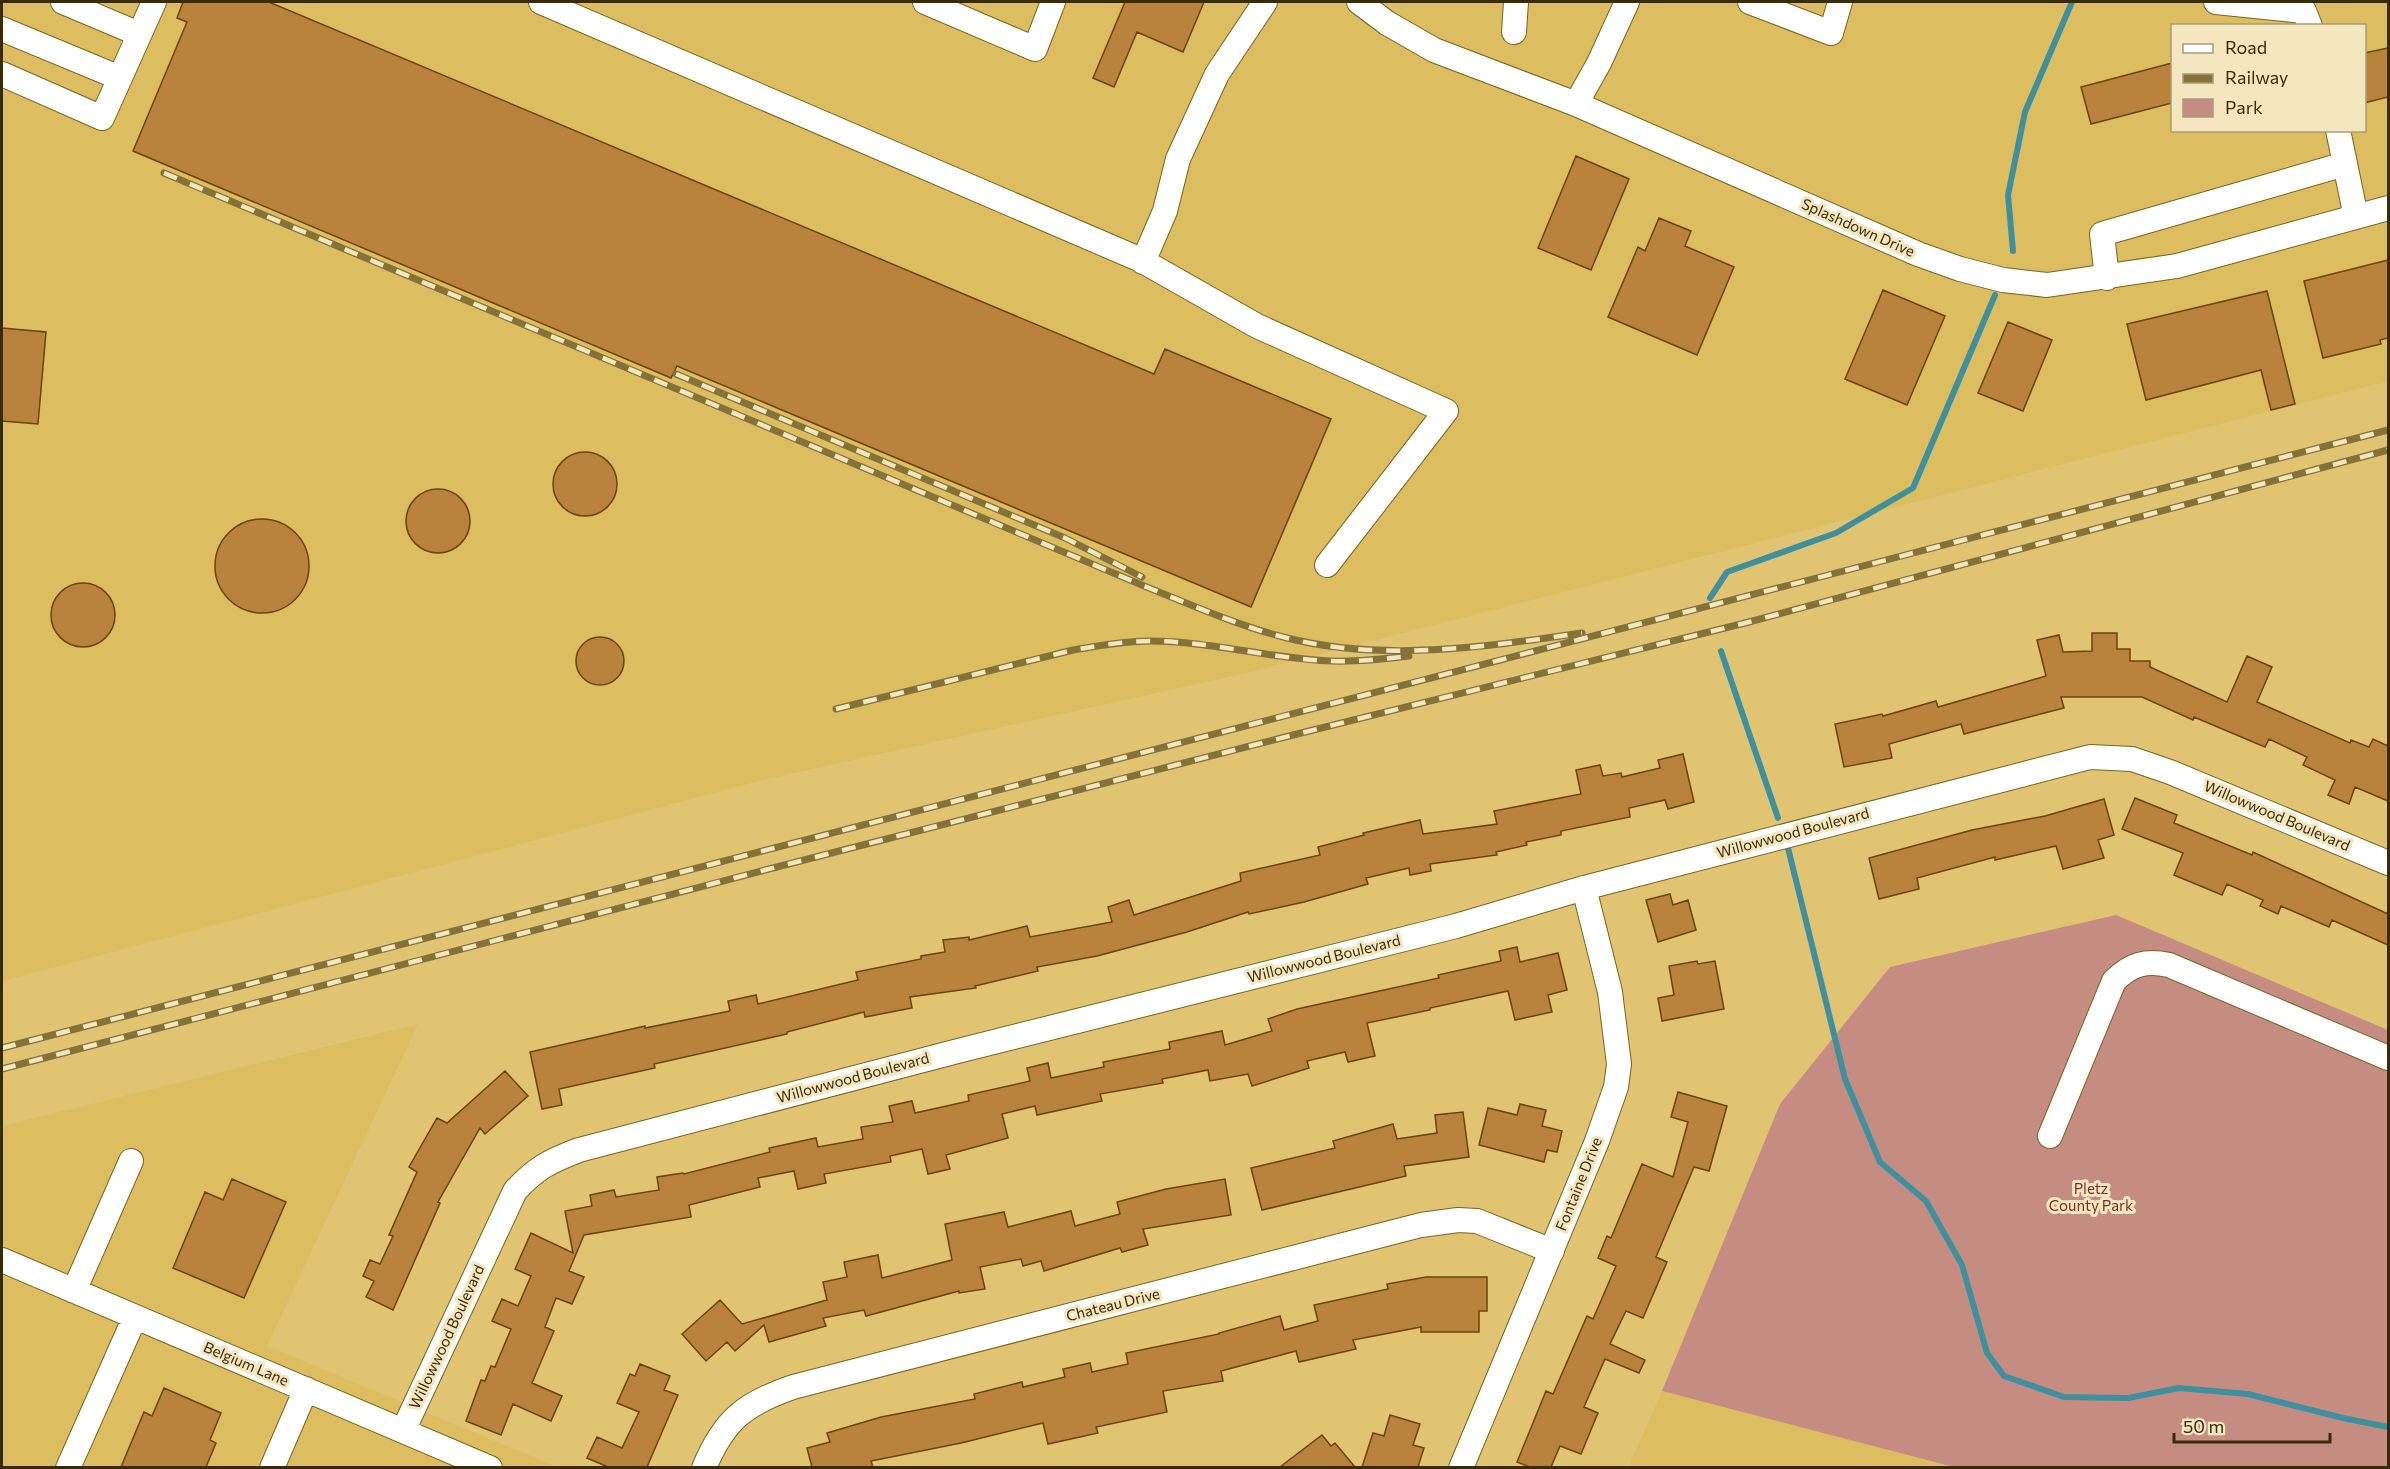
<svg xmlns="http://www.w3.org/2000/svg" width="2390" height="1469" viewBox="0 0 2390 1469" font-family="Commissioner,sans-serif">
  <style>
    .built { fill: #dcbd5f; fill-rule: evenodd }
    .green { fill: #c58d82 }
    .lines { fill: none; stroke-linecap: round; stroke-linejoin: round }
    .stream { stroke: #3e909f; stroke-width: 6 }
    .building { fill: #b9833d; stroke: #6a4407; stroke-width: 1.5 }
    .minor-casing { stroke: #786322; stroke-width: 26 }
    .minor { stroke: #fff; stroke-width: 24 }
    .rail-casing { stroke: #857238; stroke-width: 7 }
    .rail { stroke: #f4e6be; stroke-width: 4.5; stroke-dasharray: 14; stroke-linecap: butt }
    .labels { text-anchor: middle; stroke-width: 6; stroke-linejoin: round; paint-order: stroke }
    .street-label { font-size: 15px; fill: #382c08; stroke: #f4e6be }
    .park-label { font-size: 15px; fill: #7b2d21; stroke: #f4e6be }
  </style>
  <rect width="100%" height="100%" fill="#e0c471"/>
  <path class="built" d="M 2,2 L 2388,2 L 2388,381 L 1246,673 L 763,780 L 2,981 ZM 2172,26 L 2364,26 L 2364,130 L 2172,130 Z
    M 418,1024 L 267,1346 L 557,1467 L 2,1467 L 2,1126 Z
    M 1662,1391 L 1954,1467 L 1628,1468 Z"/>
  <path class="green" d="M 2116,915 L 2388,1030 L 2388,1467 L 1954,1467 L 1662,1391 L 1780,1104 L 1890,967 Z"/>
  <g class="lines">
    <path class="stream" d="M 2013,251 L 2008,195 L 2025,112 L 2072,2
      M 1710,598 L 1727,572 L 1836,533 L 1913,488 L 1995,295
      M 1721,651 L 1778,818
      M 1788,848 L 1845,1079 L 1880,1162 L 1926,1201 L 1962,1265 L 1987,1353 L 2004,1376 L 2064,1397 L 2128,1398 L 2179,1388 L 2248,1394 L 2343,1418 L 2388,1427"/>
  </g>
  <path class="building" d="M 183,2 L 269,2 L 1154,374 L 1165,349 L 1331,419 L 1251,607 L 677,366 L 671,378 L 133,151 L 187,22 L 177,18 Z
    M 1125,2 L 1204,2 L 1183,52 L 1137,32 L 1114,87 L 1093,78 Z
    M 2388,48 L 2388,97 L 2364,103 L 2364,53 Z
    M 2172,63 L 2172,103 L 2091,124 L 2081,87 Z
    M 1576,156 L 1629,179 L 1591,270 L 1538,248 Z
    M 1659,218 L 1691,231 L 1685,246 L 1734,267 L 1697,355 L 1608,317 L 1638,247 L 1645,251 Z
    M 2388,260 L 2388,338 L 2380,340 L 2381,344 L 2323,358 L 2304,281 Z
    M 1883,290 L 1945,316 L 1907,405 L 1845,379 Z
    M 2267,291 L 2295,404 L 2271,410 L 2261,370 L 2146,400 L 2127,324 Z
    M 2008,322 L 2052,340 L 2023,411 L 1978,393 Z
    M 2,328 L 46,332 L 38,424 L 2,421 Z
    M553 484a32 32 0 1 1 64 0a32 32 0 1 1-64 0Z
    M406 521a32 32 0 1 1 64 0a32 32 0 1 1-64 0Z
    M215 566a47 47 0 1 1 94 0a47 47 0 1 1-94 0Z
    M51 615a32 32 0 1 1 64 0a32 32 0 1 1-64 0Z
    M 2092,633 L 2117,633 L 2117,649 L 2130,649 L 2130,661 L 2150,661 L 2150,667 L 2227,702 L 2247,656 L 2272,667 L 2257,702 L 2350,743 L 2351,740 L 2369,747 L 2373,739 L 2388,746 L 2388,801 L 2355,787 L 2349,804 L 2328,795 L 2335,780 L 2303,765 L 2307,757 L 2269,739 L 2265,747 L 2194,717 L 2193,720 L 2142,697 L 2061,697 L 2064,708 L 1964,734 L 1961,724 L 1889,744 L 1892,758 L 1844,767 L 1835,724 L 1882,714 L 1883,716 L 1936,701 L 1938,707 L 2046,676 L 2037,640 L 2059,635 L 2063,652 L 2092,651 Z
    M576 661a24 24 0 1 1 48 0a24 24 0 1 1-48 0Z
    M 1683,754 L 1694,802 L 1668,809 L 1665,800 L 1629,808 L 1630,817 L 1561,831 L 1561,835 L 1526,842 L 1527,845 L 1496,852 L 1497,855 L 1430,864 L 1431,871 L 1410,875 L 1409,868 L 1366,878 L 1368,884 L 1304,902 L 1249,914 L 1248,912 L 1187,932 L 1097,956 L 1037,967 L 1038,971 L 975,986 L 976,988 L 910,997 L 912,1008 L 865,1017 L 864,1012 L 787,1032 L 787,1034 L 654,1064 L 655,1068 L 559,1089 L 562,1105 L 542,1109 L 530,1052 L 645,1026 L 645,1028 L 730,1011 L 728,1001 L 756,995 L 758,1004 L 858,980 L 856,972 L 921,959 L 921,956 L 945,952 L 943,940 L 969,937 L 969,940 L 1027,926 L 1030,937 L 1112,922 L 1108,907 L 1129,900 L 1134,915 L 1241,881 L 1240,873 L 1320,855 L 1318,847 L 1364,835 L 1363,833 L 1420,820 L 1423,834 L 1497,824 L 1494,811 L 1581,794 L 1576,770 L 1600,765 L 1603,776 L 1621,773 L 1622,777 L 1660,768 L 1658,760 Z
    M 2135,798 L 2177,815 L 2174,823 L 2252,855 L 2253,852 L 2388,914 L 2388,945 L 2332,920 L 2329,927 L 2281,906 L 2278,914 L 2260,906 L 2263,900 L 2227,884 L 2222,895 L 2174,875 L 2183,853 L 2122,829 Z
    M 2104,799 L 2114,835 L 2098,840 L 2104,858 L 2063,869 L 2056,846 L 1995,860 L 1995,857 L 1917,878 L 1919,889 L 1879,899 L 1869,858 L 1972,830 L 2045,816 Z
    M 1670,894 L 1673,905 L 1688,900 L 1696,930 L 1658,942 L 1646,900 Z
    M 1517,947 L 1520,962 L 1558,953 L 1567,990 L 1548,995 L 1552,1012 L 1515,1020 L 1508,991 L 1430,1008 L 1430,1010 L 1367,1023 L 1375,1056 L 1348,1062 L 1345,1052 L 1307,1061 L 1309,1068 L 1252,1086 L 1248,1074 L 1210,1081 L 1208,1070 L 1162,1079 L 1163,1083 L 1100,1094 L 1102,1101 L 1037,1115 L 1035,1106 L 1002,1114 L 1008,1138 L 946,1155 L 950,1169 L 928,1174 L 922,1149 L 890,1156 L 891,1162 L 824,1174 L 826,1183 L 798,1189 L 794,1171 L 758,1178 L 760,1187 L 689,1205 L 691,1217 L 584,1235 L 569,1271 L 584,1277 L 572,1304 L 556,1298 L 545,1327 L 554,1331 L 532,1383 L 562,1396 L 551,1421 L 513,1404 L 501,1435 L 466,1421 L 481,1380 L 485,1381 L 491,1366 L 495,1367 L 511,1329 L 492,1321 L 502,1299 L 518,1306 L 531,1276 L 515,1269 L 531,1233 L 573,1253 L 565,1211 L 592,1206 L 590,1195 L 614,1190 L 616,1197 L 659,1190 L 657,1177 L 683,1173 L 684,1174 L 770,1152 L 769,1148 L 816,1138 L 818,1147 L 863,1139 L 861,1127 L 893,1122 L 889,1106 L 912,1101 L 915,1113 L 969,1101 L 968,1095 L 1030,1081 L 1027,1068 L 1048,1063 L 1051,1078 L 1104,1067 L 1103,1062 L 1170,1049 L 1169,1042 L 1222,1031 L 1225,1045 L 1272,1031 L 1268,1019 L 1297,1009 L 1439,978 L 1438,975 L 1501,961 L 1499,951 Z
    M 1697,961 L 1698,964 L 1715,961 L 1724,1009 L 1662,1021 L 1658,998 L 1674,995 L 1669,966 Z
    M 505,1071 L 528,1096 L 485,1134 L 480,1128 L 438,1202 L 440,1203 L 393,1310 L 366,1297 L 374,1281 L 363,1276 L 370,1260 L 380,1264 L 393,1236 L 389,1235 L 417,1172 L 409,1167 L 437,1118 L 447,1123 Z
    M 1678,1092 L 1727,1106 L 1709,1171 L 1694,1167 L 1656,1257 L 1667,1262 L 1643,1318 L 1626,1311 L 1610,1344 L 1645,1360 L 1639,1373 L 1605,1359 L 1584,1407 L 1598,1413 L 1581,1454 L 1560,1446 L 1551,1467 L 1530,1467 L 1517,1462 L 1546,1391 L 1553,1394 L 1587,1316 L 1593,1319 L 1616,1266 L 1598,1258 L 1607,1236 L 1611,1238 L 1642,1164 L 1673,1177 L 1688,1122 L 1671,1117 Z
    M 1520,1104 L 1546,1110 L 1542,1126 L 1562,1131 L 1557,1152 L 1547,1150 L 1544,1162 L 1479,1145 L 1488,1108 L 1517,1115 Z
    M 1463,1112 L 1469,1157 L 1404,1166 L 1406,1176 L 1262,1210 L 1251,1168 L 1335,1148 L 1333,1141 L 1393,1124 L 1397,1139 L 1437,1133 L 1435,1115 Z
    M 232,1179 L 286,1202 L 244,1298 L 173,1268 L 205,1192 L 223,1200 Z
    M 1225,1179 L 1231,1215 L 1143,1229 L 1148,1245 L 1122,1252 L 1120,1248 L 1044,1271 L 1041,1261 L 1023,1266 L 1021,1259 L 980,1267 L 985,1289 L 959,1293 L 959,1291 L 866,1316 L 864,1310 L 823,1318 L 826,1326 L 769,1342 L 764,1325 L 735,1351 L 727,1342 L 706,1361 L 682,1334 L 720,1300 L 742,1324 L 827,1300 L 823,1282 L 847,1277 L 844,1262 L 878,1255 L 882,1278 L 952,1260 L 945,1224 L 1004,1212 L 1008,1227 L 1071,1211 L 1075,1226 L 1120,1214 L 1117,1202 L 1166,1189 Z
    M 1426,1277 L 1487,1277 L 1487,1311 L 1479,1311 L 1479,1332 L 1421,1332 L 1421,1327 L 1353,1340 L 1356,1349 L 1299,1362 L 1296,1351 L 1221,1371 L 1223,1381 L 1163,1391 L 1167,1412 L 1096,1427 L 1098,1433 L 1048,1444 L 1043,1423 L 961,1443 L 871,1461 L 873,1467 L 812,1467 L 807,1448 L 830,1442 L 827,1433 L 881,1417 L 975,1399 L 974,1394 L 1022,1382 L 1023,1387 L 1065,1377 L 1063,1369 L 1090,1363 L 1092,1372 L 1128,1364 L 1126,1353 L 1219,1334 L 1219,1333 L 1280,1316 L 1284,1330 L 1318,1321 L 1314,1305 L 1388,1289 L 1387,1284 Z
    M 640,1364 L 670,1376 L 664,1390 L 678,1395 L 647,1467 L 608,1467 L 587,1458 L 597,1437 L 622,1448 L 639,1412 L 617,1403 L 630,1374 L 635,1376 Z
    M 164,1388 L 221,1413 L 210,1440 L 216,1443 L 206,1467 L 121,1467 L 144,1412 L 152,1416 Z
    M 1390,1415 L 1420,1424 L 1413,1445 L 1424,1448 L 1418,1467 L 1362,1467 L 1373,1433 L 1384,1436 Z
    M 1322,1435 L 1331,1446 L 1335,1443 L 1355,1467 L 1280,1467 Z"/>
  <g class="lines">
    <g class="minor-casing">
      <path id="minor" d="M 63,2 L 139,34
        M 541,2 L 1141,260 L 1257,326 L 1446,411 L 1327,565
        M 925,2 L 1035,49 L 1053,2
        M 1359,2 L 1387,23 L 1434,50 L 1576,104 L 1918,254 L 1960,269 L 2003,280 L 2047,285 L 2177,266 L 2388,208
        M 1750,2 L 1831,33 L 1840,2
        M 2216,2 L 2304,11 L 2310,26
        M 2,29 L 120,78
        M 1514,32 L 1516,2
        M 2,74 L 102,118 L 154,2
        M 1576,104 L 1599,63 L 1627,2
        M 2338,130 L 2356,217
        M 1143,262 L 1165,211 L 1178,159 L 1217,74 L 1265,2
        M 2107,278 L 2102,234 L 2345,164
        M 2050,1136 L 2114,981 C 2131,964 2146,960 2169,965 L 2388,1058
        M 2,1260 L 490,1468
        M 74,1291 L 131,1161
        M 403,1431 L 515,1191 C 536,1168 550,1161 579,1150 L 958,1051 L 1456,926 L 1584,888 L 2090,757 L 2132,759 L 2170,772 L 2388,863
        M 68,1468 L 135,1317
        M 272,1468 L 306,1389
        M 704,1468 C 724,1420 744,1404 793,1387 L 1421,1225 L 1458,1220 L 1477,1221 L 1552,1251
        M 1461,1468 L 1597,1141 L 1616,1087 L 1619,1064 L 1610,992 L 1584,888"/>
    </g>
    <use href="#minor" class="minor"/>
    <g class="rail-casing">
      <path id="rail" d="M 164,173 L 1149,588 C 1194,606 1239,626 1287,638 C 1383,662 1485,647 1582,633
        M 676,374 L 1065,538 L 1142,577
        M 836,709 L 1073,650 C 1098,646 1124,641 1150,641 C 1211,641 1271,659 1332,661 C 1358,662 1384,659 1409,656
        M 2,1048 L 2388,430
        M 2,1069 L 765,870 L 1293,735 L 1749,622 L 2388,450"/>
    </g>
    <use href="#rail" class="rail"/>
  </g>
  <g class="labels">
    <g class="street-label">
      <text transform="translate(1858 228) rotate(24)" y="5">Splashdown Drive</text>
      <text transform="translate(2277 816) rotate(23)" y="5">Willowwood Boulevard</text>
      <text transform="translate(1793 833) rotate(-15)" y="5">Willowwood Boulevard</text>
      <text transform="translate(1324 959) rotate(-14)" y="5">Willowwood Boulevard</text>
      <text transform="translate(853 1078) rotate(-15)" y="5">Willowwood Boulevard</text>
      <text transform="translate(1579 1184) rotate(-68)" y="5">Fontaine Drive</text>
      <text transform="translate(1113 1305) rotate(-14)" y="5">Chateau Drive</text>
      <text transform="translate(447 1337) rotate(-65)" y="5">Willowwood Boulevard</text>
      <text transform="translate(246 1364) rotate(23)" y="5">Belgium Lane</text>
    </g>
    <g class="park-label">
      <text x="2091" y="1194">Pletz<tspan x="2091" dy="17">County Park</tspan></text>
    </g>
  </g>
  <rect width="2390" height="1469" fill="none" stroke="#382c08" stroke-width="6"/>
  <rect x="2171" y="24" width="195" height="108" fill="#f4e6be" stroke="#a99c75" stroke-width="1.5"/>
  <rect x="2183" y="44" width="30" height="9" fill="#ffffff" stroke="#a99c75" stroke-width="1.5"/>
  <text x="2225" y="54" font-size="18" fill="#382c08">Road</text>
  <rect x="2183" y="74" width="30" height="9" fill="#857238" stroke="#a99c75" stroke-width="1.5"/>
  <text x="2225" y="84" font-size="18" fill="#382c08">Railway</text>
  <rect x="2183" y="99" width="30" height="18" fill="#c58d82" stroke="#a99c75" stroke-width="1.5"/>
  <text x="2225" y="114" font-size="18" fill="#382c08">Park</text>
  <path d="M2174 1433v9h156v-9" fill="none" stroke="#382c08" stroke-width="3"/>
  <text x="2183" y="1433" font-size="18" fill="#382c08" stroke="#f4e6be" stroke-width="4.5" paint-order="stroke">50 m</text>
</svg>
